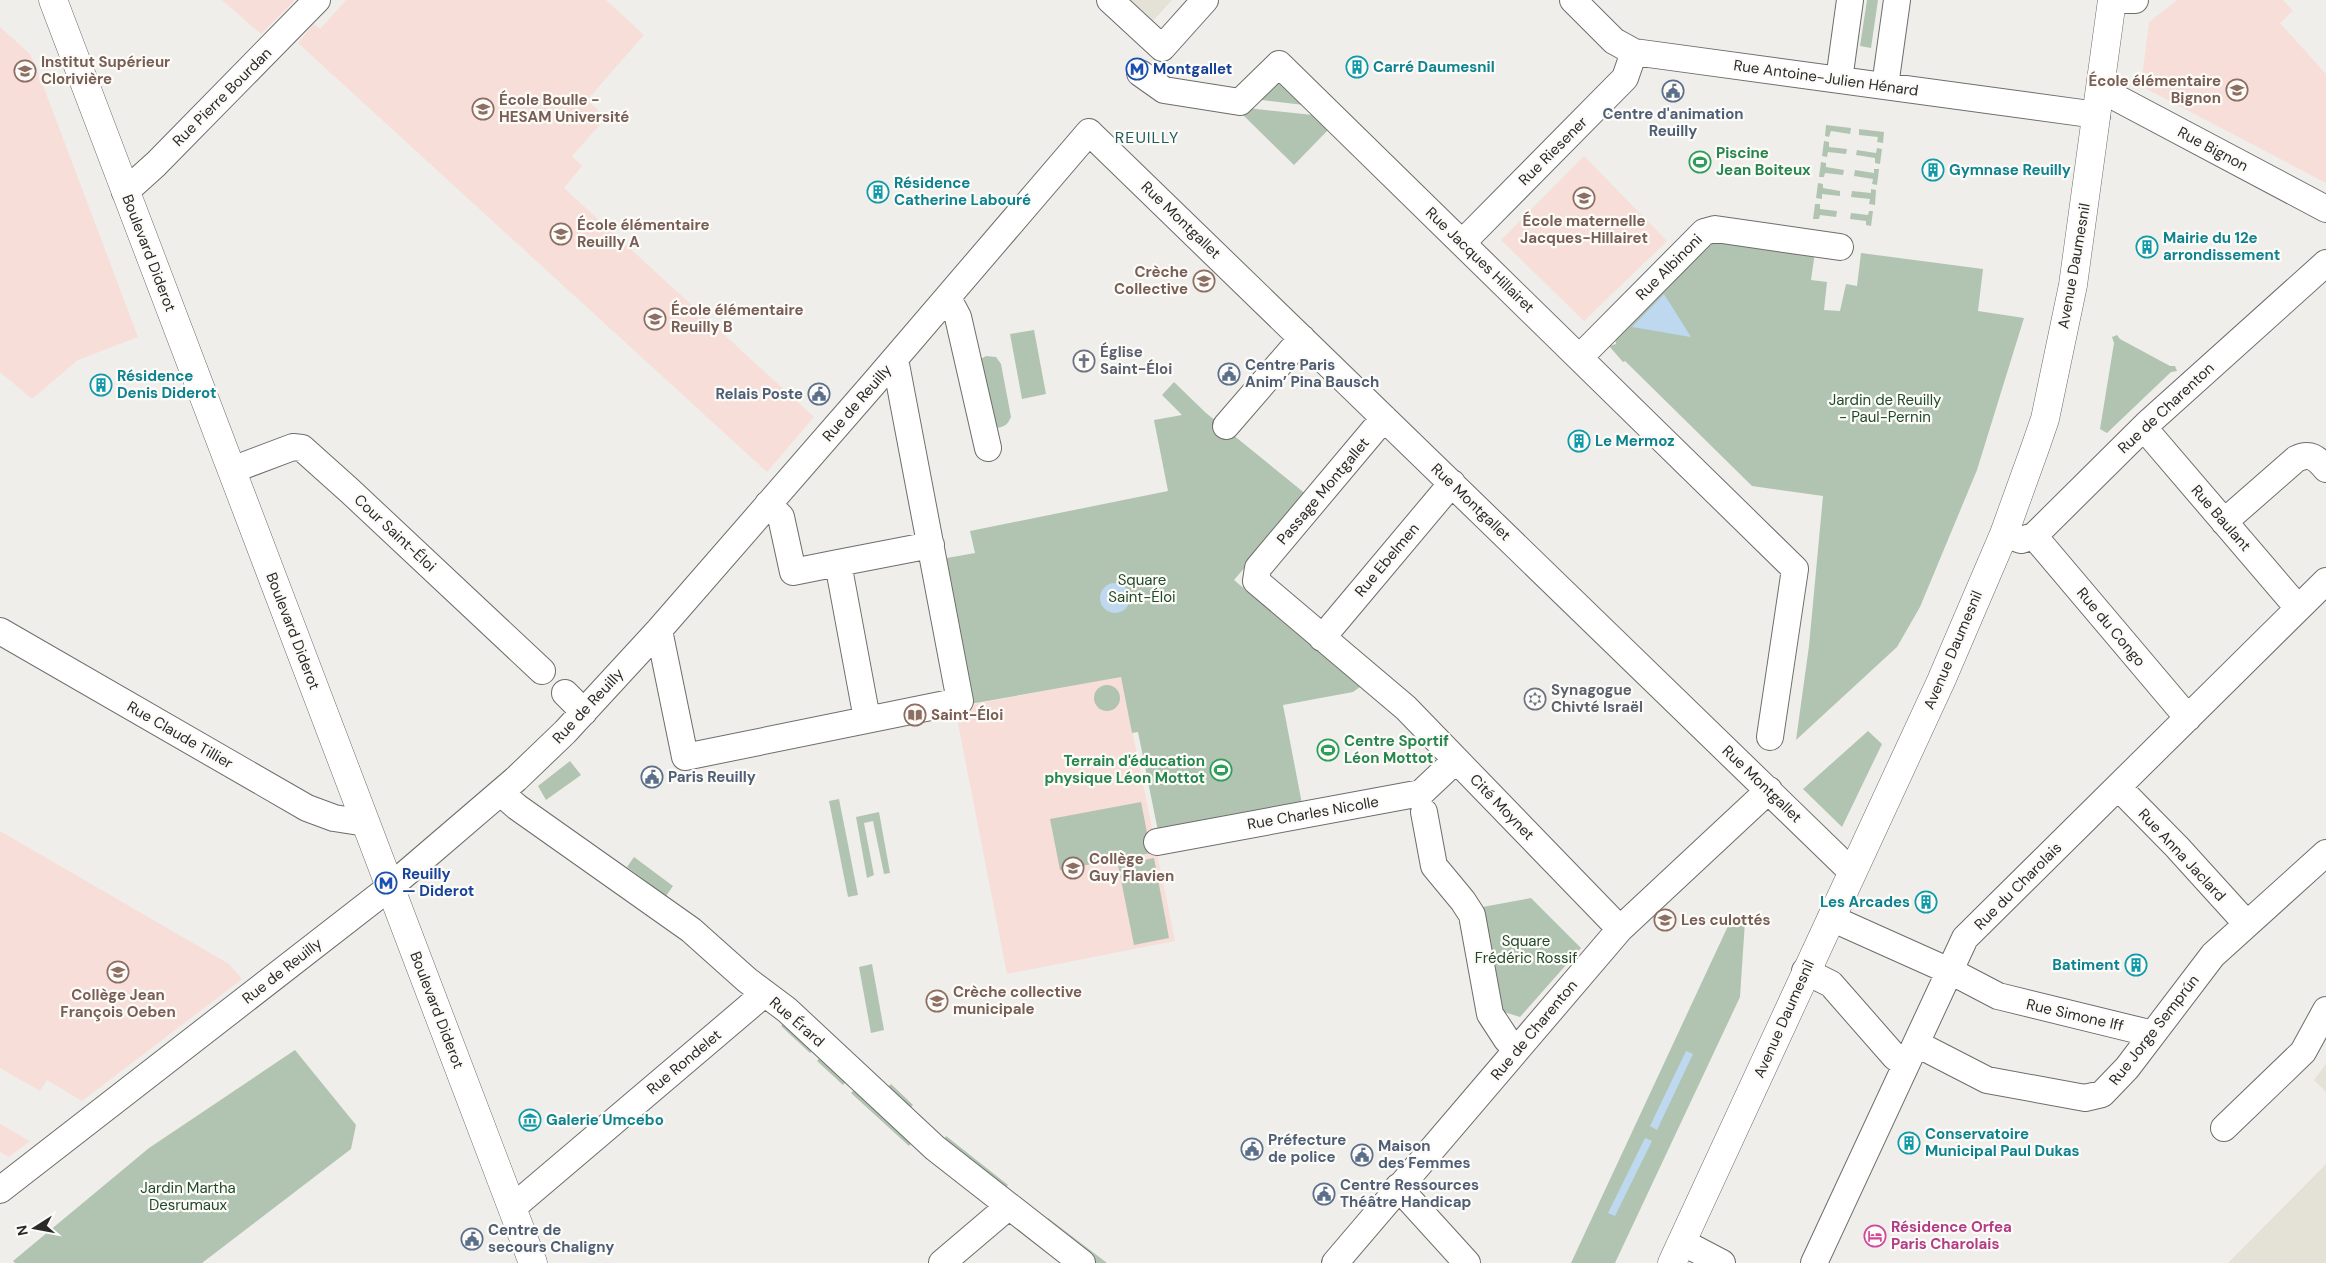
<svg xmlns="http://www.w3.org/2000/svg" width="2326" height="1263" viewBox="0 0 2326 1263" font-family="'DM Sans',sans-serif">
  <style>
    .built { fill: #e4e1d6 }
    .education { fill: #f8ded8 }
    .green { fill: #b1c4b2 }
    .water { fill: #bdd8ef }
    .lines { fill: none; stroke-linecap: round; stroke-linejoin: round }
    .minor-casing { stroke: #6e6d6a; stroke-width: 28 }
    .major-casing { stroke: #6e6d6a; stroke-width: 29 }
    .minor { stroke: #fff; stroke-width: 26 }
    .major { stroke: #fff; stroke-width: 28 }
    .labels { text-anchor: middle; stroke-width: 4.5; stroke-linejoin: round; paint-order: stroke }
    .education-label { font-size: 15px; font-weight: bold; fill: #785e54; stroke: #fcfbf8; text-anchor: start }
    .culture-label { font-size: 15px; font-weight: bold; fill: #0d838f; stroke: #fcfbf8; text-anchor: start }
    .transit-label { font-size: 15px; font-weight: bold; fill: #164399; stroke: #fcfbf8; text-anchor: start }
    .street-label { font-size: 15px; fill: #2b2a29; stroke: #fcfbf8 }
    .service-label { font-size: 15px; font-weight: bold; fill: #4e5e75; stroke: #fcfbf8; text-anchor: start }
    .leisure-label { font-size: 15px; font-weight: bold; fill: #27864d; stroke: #fcfbf8; text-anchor: start }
    .worship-label { font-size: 15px; font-weight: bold; fill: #5b616d; stroke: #fcfbf8; text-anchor: start }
    .park-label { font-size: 15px; fill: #204927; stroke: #fcfbf8 }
    .hotel-label { font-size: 15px; font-weight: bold; fill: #b23c85; stroke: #fcfbf8; text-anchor: start }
    .neighbourhood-label { font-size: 16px; letter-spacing: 1px; fill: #225d5e; stroke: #fcfbf8 }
  </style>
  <rect width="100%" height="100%" fill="#efeeea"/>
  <path class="built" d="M 1130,0 L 1172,0 L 1153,21 Z
    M 2326,1064 L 2326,1092 L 2314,1080 Z
    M 2326,1164 L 2326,1263 L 2228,1263 Z"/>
  <path class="education" d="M 222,0 L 293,0 L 294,1 L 261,34 Z
    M 346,0 L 606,0 L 644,35 L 587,100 L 606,118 L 572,156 L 582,166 L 564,188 L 814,417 L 767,472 L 298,43 L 314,24 L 320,29 Z
    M 2177,0 L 2283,0 L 2293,11 L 2280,23 L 2326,74 L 2326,183 L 2141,86 L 2149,22 Z
    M 0,27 L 30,54 L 41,80 L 138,337 L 78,360 L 32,399 L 0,372 Z
    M 1584,156 L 1667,241 L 1584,321 L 1501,240 Z
    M 1121,676 L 1175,941 L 1007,974 L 955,708 Z
    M 0,831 L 229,964 L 242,979 L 82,1101 L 47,1080 L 40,1091 L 0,1068 Z
    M 0,1124 L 30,1141 L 9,1157 L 0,1152 Z"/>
  <path class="green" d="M 1867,0 L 1878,0 L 1871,48 L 1860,46 Z
    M 1275,78 L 1304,105 L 1254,99 Z
    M 1247,108 L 1313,115 L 1328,130 L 1294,165 L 1241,113 Z
    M 1826,125 L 1851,128 L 1850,134 L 1831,131 L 1829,137 L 1825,136 Z
    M 1859,129 L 1884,132 L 1883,143 L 1877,142 L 1878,137 L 1859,135 Z
    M 1824,141 L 1829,142 L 1829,147 L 1847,149 L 1846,154 L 1828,152 L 1827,157 L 1822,156 Z
    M 1877,148 L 1882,149 L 1880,164 L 1875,163 L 1875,158 L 1856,155 L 1857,150 L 1876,153 Z
    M 1821,162 L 1826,163 L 1826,167 L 1844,170 L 1843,175 L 1825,173 L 1824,177 L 1819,177 Z
    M 1874,169 L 1879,169 L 1877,185 L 1872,184 L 1873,179 L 1854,176 L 1855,170 L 1874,173 Z
    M 1818,183 L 1823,184 L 1823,188 L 1840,191 L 1840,196 L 1822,194 L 1822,199 L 1816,198 Z
    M 1871,189 L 1876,190 L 1875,205 L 1869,204 L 1870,199 L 1851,197 L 1852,191 L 1871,193 Z
    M 1815,204 L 1820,204 L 1820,209 L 1837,211 L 1836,217 L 1820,215 L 1819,219 L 1813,219 Z
    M 1869,211 L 1873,211 L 1871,226 L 1866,225 L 1866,221 L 1850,219 L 1851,213 L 1868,215 Z
    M 1710,235 L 1815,252 L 1811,280 L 1827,282 L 1824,310 L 1840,311 L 1846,284 L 1857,286 L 1861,253 L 1983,269 L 1978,311 L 2024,318 L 1977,470 L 1920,607 L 1897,647 L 1796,740 L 1809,646 L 1823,496 L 1752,486 L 1625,361 L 1623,362 L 1609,346 L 1616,344 L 1615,335 Z
    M 1034,330 L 1046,394 L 1022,399 L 1010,334 Z
    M 2117,335 L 2120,339 L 2170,366 L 2175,366 L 2177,371 L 2171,372 L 2107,433 L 2100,429 L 2114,343 L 2112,337 Z
    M 986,356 L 996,357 L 1001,364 L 1011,417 C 1007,427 1001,428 991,428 L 977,361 Z
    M 1174,382 L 1206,413 L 1307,495 L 1234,580 L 1360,687 L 1353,692 L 1283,705 L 1303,809 L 1159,836 L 1138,732 L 1132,733 L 1121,677 L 970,704 L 941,559 L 975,553 L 970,531 L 1168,491 L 1154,420 L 1182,415 L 1162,395 Z
    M1094 698a13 13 0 1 1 26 0a13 13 0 1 1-26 0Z
    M 1868,731 L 1882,744 L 1842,827 L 1803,789 Z
    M 570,761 L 581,775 L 546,800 L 538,786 Z
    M 839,799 L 858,895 L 848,897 L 829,801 Z
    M 1141,802 L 1151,853 L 1060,870 L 1050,819 Z
    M 879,812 L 890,873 L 884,874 L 873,821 L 864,823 L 874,875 L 867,878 L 856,817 Z
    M 634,857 L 673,886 L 666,896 L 627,867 Z
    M 1154,858 L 1169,938 L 1134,945 L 1118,865 Z
    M 1531,898 L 1581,948 L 1520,1017 L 1498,1010 L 1477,908 Z
    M 1737,920 L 1745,921 L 1740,997 L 1615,1263 L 1571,1263 L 1728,926 L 1735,927 Z
    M 872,964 L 884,1030 L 871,1033 L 859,967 Z
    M 787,1020 L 816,1047 L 810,1053 L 781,1026 Z
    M 295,1050 L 356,1125 L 351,1149 L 202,1263 L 15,1263 L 13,1261 L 149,1148 Z
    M 823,1054 L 849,1078 L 843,1085 L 817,1061 Z
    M 891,1084 L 913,1105 L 907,1112 L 884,1091 Z
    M 858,1086 L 915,1139 L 909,1146 L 851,1093 Z
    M 946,1136 L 1008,1185 L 1003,1192 L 941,1143 Z
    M 1048,1218 L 1107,1263 L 1093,1263 L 1044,1224 Z"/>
  <path class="water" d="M 1664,294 L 1691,337 L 1632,327 Z
    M1100 598a15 15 0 1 1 30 0a15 15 0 1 1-30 0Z
    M 1686,1051 L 1693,1054 L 1657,1130 L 1650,1126 Z
    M 1645,1138 L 1652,1141 L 1615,1216 L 1608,1213 Z"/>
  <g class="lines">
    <g class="minor-casing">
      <path id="minor" d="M 1110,0 L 1162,48 L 1205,0
        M 1573,0 L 1614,41 L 1634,52 L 2097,115
        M 2120,0 L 2135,0
        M 1140,73 L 1164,90 L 1240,102 L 1279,64 L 1795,569 L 1770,737
        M 1839,80 L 1850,0
        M 1885,86 L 1897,0
        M 2100,91 L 2115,97 L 2326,209
        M 125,192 L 156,164 L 317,0
        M 1462,243 L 1625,78 L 1634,52
        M 948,298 L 958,317 L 988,448
        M 1580,357 L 1704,232 L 1715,229 L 1840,247
        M 1384,418 L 1258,568 L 1256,581 L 1406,708 L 1620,929
        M 1226,426 L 1302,338
        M 2144,428 L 2298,608
        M 232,470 L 293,447 L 302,448 L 350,491 L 542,671
        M 768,504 L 781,517 L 793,572 L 838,563 L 867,719
        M 2224,522 L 2296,459 C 2310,452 2317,458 2326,469
        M 2004,534 L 2021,540 L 2034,536 L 2147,424 L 2326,263
        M 2034,536 L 2188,718
        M 838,563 L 931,545
        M 659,630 L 685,757 L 960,701 L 895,359
        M 0,631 L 307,808 L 334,818 L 366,823
        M 1322,638 L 1452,483
        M 565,693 L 584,712
        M 2118,787 L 2177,847 L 2246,923
        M 501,793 L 517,807 L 691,930 L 747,980 L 787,1010 L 935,1148 L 1082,1263
        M 1424,812 L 1434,866 L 1463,901 L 1472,915 L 1490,1014 L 1507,1040 L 1518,1048
        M 1157,842 L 1421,793 L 1456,760
        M 1831,918 L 1956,974 L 1998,996 L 2153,1034
        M 1805,971 L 1831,984 L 1895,1057 L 1906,1065
        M 1917,1044 L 1987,1080 L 2085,1098 L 2102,1094 L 2127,1068 L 2213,955 L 2326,853
        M 2224,1128 L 2303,1052 L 2326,1010
        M 1398,1187 L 1467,1263
        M 0,1190 L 390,887 L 516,779 L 565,732 L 659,630 L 874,383 L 1089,132 L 1852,872
        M 512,1208 L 764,994
        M 1682,1242 L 1722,1263
        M 942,1263 L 1009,1206
        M 1335,1263 L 1620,929 L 1769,790
        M 1814,1263 L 1965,938 L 2326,581"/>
    </g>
    <g class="major-casing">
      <path id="major" d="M 53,0 L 533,1263
        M 1672,1263 L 1941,681 L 2004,534 L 2035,448 L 2045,419 L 2073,285 L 2112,0"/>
    </g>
    <use href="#minor" class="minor"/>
    <use href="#major" class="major"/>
  </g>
  <defs>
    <g id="building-ring" transform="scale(1.125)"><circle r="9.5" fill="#fcfbf8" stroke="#0f9aa8" stroke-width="1.5"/><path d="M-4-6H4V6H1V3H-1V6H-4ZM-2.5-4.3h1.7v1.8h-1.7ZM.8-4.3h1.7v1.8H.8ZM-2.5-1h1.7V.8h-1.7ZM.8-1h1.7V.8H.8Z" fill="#0f9aa8"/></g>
    <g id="metro-ring" transform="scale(1.125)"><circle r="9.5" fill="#fcfbf8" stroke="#1a4fb4" stroke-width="1.5"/><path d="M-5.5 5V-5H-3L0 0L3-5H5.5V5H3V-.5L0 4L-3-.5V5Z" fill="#1a4fb4"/></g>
    <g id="university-ring" transform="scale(1.125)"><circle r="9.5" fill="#fcfbf8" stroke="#8d6e63" stroke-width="1.5"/><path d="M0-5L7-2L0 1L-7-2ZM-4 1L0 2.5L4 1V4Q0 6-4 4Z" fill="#8d6e63"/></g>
    <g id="school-ring" transform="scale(1.125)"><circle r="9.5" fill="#fcfbf8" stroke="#8d6e63" stroke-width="1.5"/><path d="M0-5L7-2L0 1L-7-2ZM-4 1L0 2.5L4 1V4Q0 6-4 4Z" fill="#8d6e63"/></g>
    <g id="civic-ring" transform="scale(1.125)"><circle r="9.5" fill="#fcfbf8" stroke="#5c6f8a" stroke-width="1.5"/><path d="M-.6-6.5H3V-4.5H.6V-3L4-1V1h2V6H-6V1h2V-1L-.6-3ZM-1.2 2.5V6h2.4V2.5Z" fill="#5c6f8a"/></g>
    <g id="stadium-ring" transform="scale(1.125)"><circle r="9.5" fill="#fcfbf8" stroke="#2e9e5b" stroke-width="1.5"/><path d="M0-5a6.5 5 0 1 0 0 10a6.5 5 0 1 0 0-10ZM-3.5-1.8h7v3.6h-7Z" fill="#2e9e5b"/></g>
    <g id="church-ring" transform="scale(1.125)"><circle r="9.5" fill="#fcfbf8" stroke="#6b7280" stroke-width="1.5"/><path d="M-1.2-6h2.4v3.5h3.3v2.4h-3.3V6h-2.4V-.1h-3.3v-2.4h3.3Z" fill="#6b7280"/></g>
    <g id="synagogue-ring" transform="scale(1.125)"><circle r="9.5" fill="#fcfbf8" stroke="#6b7280" stroke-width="1.5"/><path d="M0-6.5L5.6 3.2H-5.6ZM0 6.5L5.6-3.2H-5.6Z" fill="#6b7280"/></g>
    <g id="library-ring" transform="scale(1.125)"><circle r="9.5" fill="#fcfbf8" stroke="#8d6e63" stroke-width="1.5"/><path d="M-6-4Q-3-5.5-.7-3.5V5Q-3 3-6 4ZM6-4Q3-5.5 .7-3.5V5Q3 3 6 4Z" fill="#8d6e63"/></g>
    <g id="museum-ring" transform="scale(1.125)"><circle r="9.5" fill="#fcfbf8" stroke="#0f9aa8" stroke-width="1.5"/><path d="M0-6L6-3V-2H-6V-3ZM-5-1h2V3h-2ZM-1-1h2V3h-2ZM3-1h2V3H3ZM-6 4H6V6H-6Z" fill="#0f9aa8"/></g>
    <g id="hotel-ring" transform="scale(1.125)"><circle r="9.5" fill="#fcfbf8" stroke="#d1479c" stroke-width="1.5"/><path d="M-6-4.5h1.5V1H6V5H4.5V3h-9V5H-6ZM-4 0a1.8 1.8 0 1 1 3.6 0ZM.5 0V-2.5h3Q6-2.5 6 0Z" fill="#d1479c"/></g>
  </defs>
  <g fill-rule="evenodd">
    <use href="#building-ring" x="1357" y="67"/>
    <use href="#metro-ring" x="1137" y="69"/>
    <use href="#university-ring" x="25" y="71"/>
    <use href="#school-ring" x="2237" y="90"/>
    <use href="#civic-ring" x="1673" y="91"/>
    <use href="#university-ring" x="483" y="109"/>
    <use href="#stadium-ring" x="1700" y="162"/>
    <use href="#building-ring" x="1933" y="170"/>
    <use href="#building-ring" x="878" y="192"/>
    <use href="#school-ring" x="1584" y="198"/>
    <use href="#school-ring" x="561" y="234"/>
    <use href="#building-ring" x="2147" y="247"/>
    <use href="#school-ring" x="1204" y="281"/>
    <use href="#school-ring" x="655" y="319"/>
    <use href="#church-ring" x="1084" y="361"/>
    <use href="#civic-ring" x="1229" y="374"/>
    <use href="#building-ring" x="101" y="385"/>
    <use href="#civic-ring" x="819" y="394"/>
    <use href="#building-ring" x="1579" y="441"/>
    <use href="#synagogue-ring" x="1535" y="699"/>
    <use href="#library-ring" x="915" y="715"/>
    <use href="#stadium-ring" x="1328" y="750"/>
    <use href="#stadium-ring" x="1221" y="770"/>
    <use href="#civic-ring" x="652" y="777"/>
    <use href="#school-ring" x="1073" y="868"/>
    <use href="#metro-ring" x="386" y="883"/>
    <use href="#building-ring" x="1926" y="902"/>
    <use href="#school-ring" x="1665" y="920"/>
    <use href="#building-ring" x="2136" y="965"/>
    <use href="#school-ring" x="118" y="972"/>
    <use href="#school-ring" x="937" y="1001"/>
    <use href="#museum-ring" x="530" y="1120"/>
    <use href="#building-ring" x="1909" y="1143"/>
    <use href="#civic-ring" x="1252" y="1149"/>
    <use href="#civic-ring" x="1362" y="1155"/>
    <use href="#civic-ring" x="1324" y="1194"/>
    <use href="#hotel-ring" x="1875" y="1236"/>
    <use href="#civic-ring" x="472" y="1239"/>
  </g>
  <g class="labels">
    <g class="education-label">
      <text x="41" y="67">Institut Supérieur<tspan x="41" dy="17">Clorivière</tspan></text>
      <text x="2221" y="86" text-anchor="end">École élémentaire<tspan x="2221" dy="17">Bignon</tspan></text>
      <text x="499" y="105">École Boulle -<tspan x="499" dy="17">HESAM Université</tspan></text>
      <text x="1584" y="226" text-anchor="middle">École maternelle<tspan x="1584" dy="17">Jacques-Hillairet</tspan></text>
      <text x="577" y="230">École élémentaire<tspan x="577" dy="17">Reuilly A</tspan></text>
      <text x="1188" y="277" text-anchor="end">Crèche<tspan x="1188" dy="17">Collective</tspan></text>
      <text x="671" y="315">École élémentaire<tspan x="671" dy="17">Reuilly B</tspan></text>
      <text x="931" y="720">Saint-Éloi</text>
      <text x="1089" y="864">Collège<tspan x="1089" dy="17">Guy Flavien</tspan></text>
      <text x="1681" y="925">Les culottés</text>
      <text x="953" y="997">Crèche collective<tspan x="953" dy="17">municipale</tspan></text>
      <text x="118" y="1000" text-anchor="middle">Collège Jean<tspan x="118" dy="17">François Oeben</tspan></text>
    </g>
    <g class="culture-label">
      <text x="1373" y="72">Carré Daumesnil</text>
      <text x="1949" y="175">Gymnase Reuilly</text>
      <text x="894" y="188">Résidence<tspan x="894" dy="17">Catherine Labouré</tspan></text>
      <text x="2163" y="243">Mairie du 12e<tspan x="2163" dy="17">arrondissement</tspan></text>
      <text x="117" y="381">Résidence<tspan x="117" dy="17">Denis Diderot</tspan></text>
      <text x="1595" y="446">Le Mermoz</text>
      <text x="1910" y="907" text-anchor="end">Les Arcades</text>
      <text x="2120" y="970" text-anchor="end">Batiment</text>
      <text x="546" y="1125">Galerie Umcebo</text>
      <text x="1925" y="1139">Conservatoire<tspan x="1925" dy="17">Municipal Paul Dukas</tspan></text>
    </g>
    <g class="transit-label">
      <text x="1153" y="74">Montgallet</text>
      <text x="402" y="879">Reuilly<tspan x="402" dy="17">— Diderot</tspan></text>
    </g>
    <g class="street-label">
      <text transform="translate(1826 78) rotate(8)" y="5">Rue Antoine-Julien Hénard</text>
      <text transform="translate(222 97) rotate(-45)" y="5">Rue Pierre Bourdan</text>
      <text transform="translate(2213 149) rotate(28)" y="5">Rue Bignon</text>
      <text transform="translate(1553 151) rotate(-45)" y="5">Rue Riesener</text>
      <text transform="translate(1181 220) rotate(44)" y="5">Rue Montgallet</text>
      <text transform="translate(149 253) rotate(69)" y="5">Boulevard Diderot</text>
      <text transform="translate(1480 260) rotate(44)" y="5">Rue Jacques Hillairet</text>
      <text transform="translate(2074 266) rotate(-80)" y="5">Avenue Daumesnil</text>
      <text transform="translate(1669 267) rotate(-45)" y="5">Rue Albinoni</text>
      <text transform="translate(857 403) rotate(-49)" y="5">Rue de Reuilly</text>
      <text transform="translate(2166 408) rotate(-43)" y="5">Rue de Charenton</text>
      <text transform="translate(1323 491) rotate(-50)" y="5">Passage Montgallet</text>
      <text transform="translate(1471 502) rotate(44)" y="5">Rue Montgallet</text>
      <text transform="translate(2221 518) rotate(49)" y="5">Rue Baulant</text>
      <text transform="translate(395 533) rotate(43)" y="5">Cour Saint-Éloi</text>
      <text transform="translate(1387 560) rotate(-50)" y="5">Rue Ebelmen</text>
      <text transform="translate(2111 627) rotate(50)" y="5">Rue du Congo</text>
      <text transform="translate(293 631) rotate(69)" y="5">Boulevard Diderot</text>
      <text transform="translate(1953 650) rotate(-67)" y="5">Avenue Daumesnil</text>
      <text transform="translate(588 706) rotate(-47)" y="5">Rue de Reuilly</text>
      <text transform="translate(180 735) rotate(30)" y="5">Rue Claude Tillier</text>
      <text transform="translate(1762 784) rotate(44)" y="5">Rue Montgallet</text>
      <text transform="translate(1502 807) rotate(46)" y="5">Cité Moynet</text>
      <text transform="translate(1313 813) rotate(-10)" y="5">Rue Charles Nicolle</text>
      <text transform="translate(2182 855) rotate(47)" y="5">Rue Anna Jaclard</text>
      <text transform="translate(2018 886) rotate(-45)" y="5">Rue du Charolais</text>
      <text transform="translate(282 971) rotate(-38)" y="5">Rue de Reuilly</text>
      <text transform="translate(437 1010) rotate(69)" y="5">Boulevard Diderot</text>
      <text transform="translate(2075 1015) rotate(13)" y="5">Rue Simone Iff</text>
      <text transform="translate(1784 1019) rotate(-66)" y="5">Avenue Daumesnil</text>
      <text transform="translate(797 1022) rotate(41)" y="5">Rue Érard</text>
      <text transform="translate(1534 1030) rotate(-50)" y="5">Rue de Charenton</text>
      <text transform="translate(2154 1030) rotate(-52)" y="5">Rue Jorge Semprún</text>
      <text transform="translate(684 1062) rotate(-40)" y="5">Rue Rondelet</text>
    </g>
    <g class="service-label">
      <text x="1673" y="119" text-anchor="middle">Centre d'animation<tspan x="1673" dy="17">Reuilly</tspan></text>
      <text x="1245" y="370">Centre Paris<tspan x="1245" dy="17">Anim’ Pina Bausch</tspan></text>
      <text x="803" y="399" text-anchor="end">Relais Poste</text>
      <text x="668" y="782">Paris Reuilly</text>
      <text x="1268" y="1145">Préfecture<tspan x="1268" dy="17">de police</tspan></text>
      <text x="1378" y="1151">Maison<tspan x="1378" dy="17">des Femmes</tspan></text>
      <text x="1340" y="1190">Centre Ressources<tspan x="1340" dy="17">Théâtre Handicap</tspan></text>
      <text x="488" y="1235">Centre de<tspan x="488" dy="17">secours Chaligny</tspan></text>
    </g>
    <g class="leisure-label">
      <text x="1716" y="158">Piscine<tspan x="1716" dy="17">Jean Boiteux</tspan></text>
      <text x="1344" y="746">Centre Sportif<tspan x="1344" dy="17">Léon Mottot</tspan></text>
      <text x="1205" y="766" text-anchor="end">Terrain d'éducation<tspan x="1205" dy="17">physique Léon Mottot</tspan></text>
    </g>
    <g class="worship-label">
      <text x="1100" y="357">Église<tspan x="1100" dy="17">Saint-Éloi</tspan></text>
      <text x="1551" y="695">Synagogue<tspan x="1551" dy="17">Chivté Israël</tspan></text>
    </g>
    <g class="park-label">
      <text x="1885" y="405">Jardin de Reuilly<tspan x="1885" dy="17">- Paul-Pernin</tspan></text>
      <text x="1142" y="585">Square<tspan x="1142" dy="17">Saint-Éloi</tspan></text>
      <text x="1526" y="946">Square<tspan x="1526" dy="17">Frédéric Rossif</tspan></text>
      <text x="188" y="1193">Jardin Martha<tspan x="188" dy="17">Desrumaux</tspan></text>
    </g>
    <g class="hotel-label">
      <text x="1891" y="1232">Résidence Orfea<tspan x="1891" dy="17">Paris Charolais</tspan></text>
    </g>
    <g class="neighbourhood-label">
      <text x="1147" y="143">REUILLY</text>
    </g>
  </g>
  <g transform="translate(35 1228) rotate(259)" stroke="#fcfbf8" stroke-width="4" paint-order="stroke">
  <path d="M0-4L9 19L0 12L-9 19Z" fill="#2b2a29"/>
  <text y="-8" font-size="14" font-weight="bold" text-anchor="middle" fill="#2b2a29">N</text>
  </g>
</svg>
